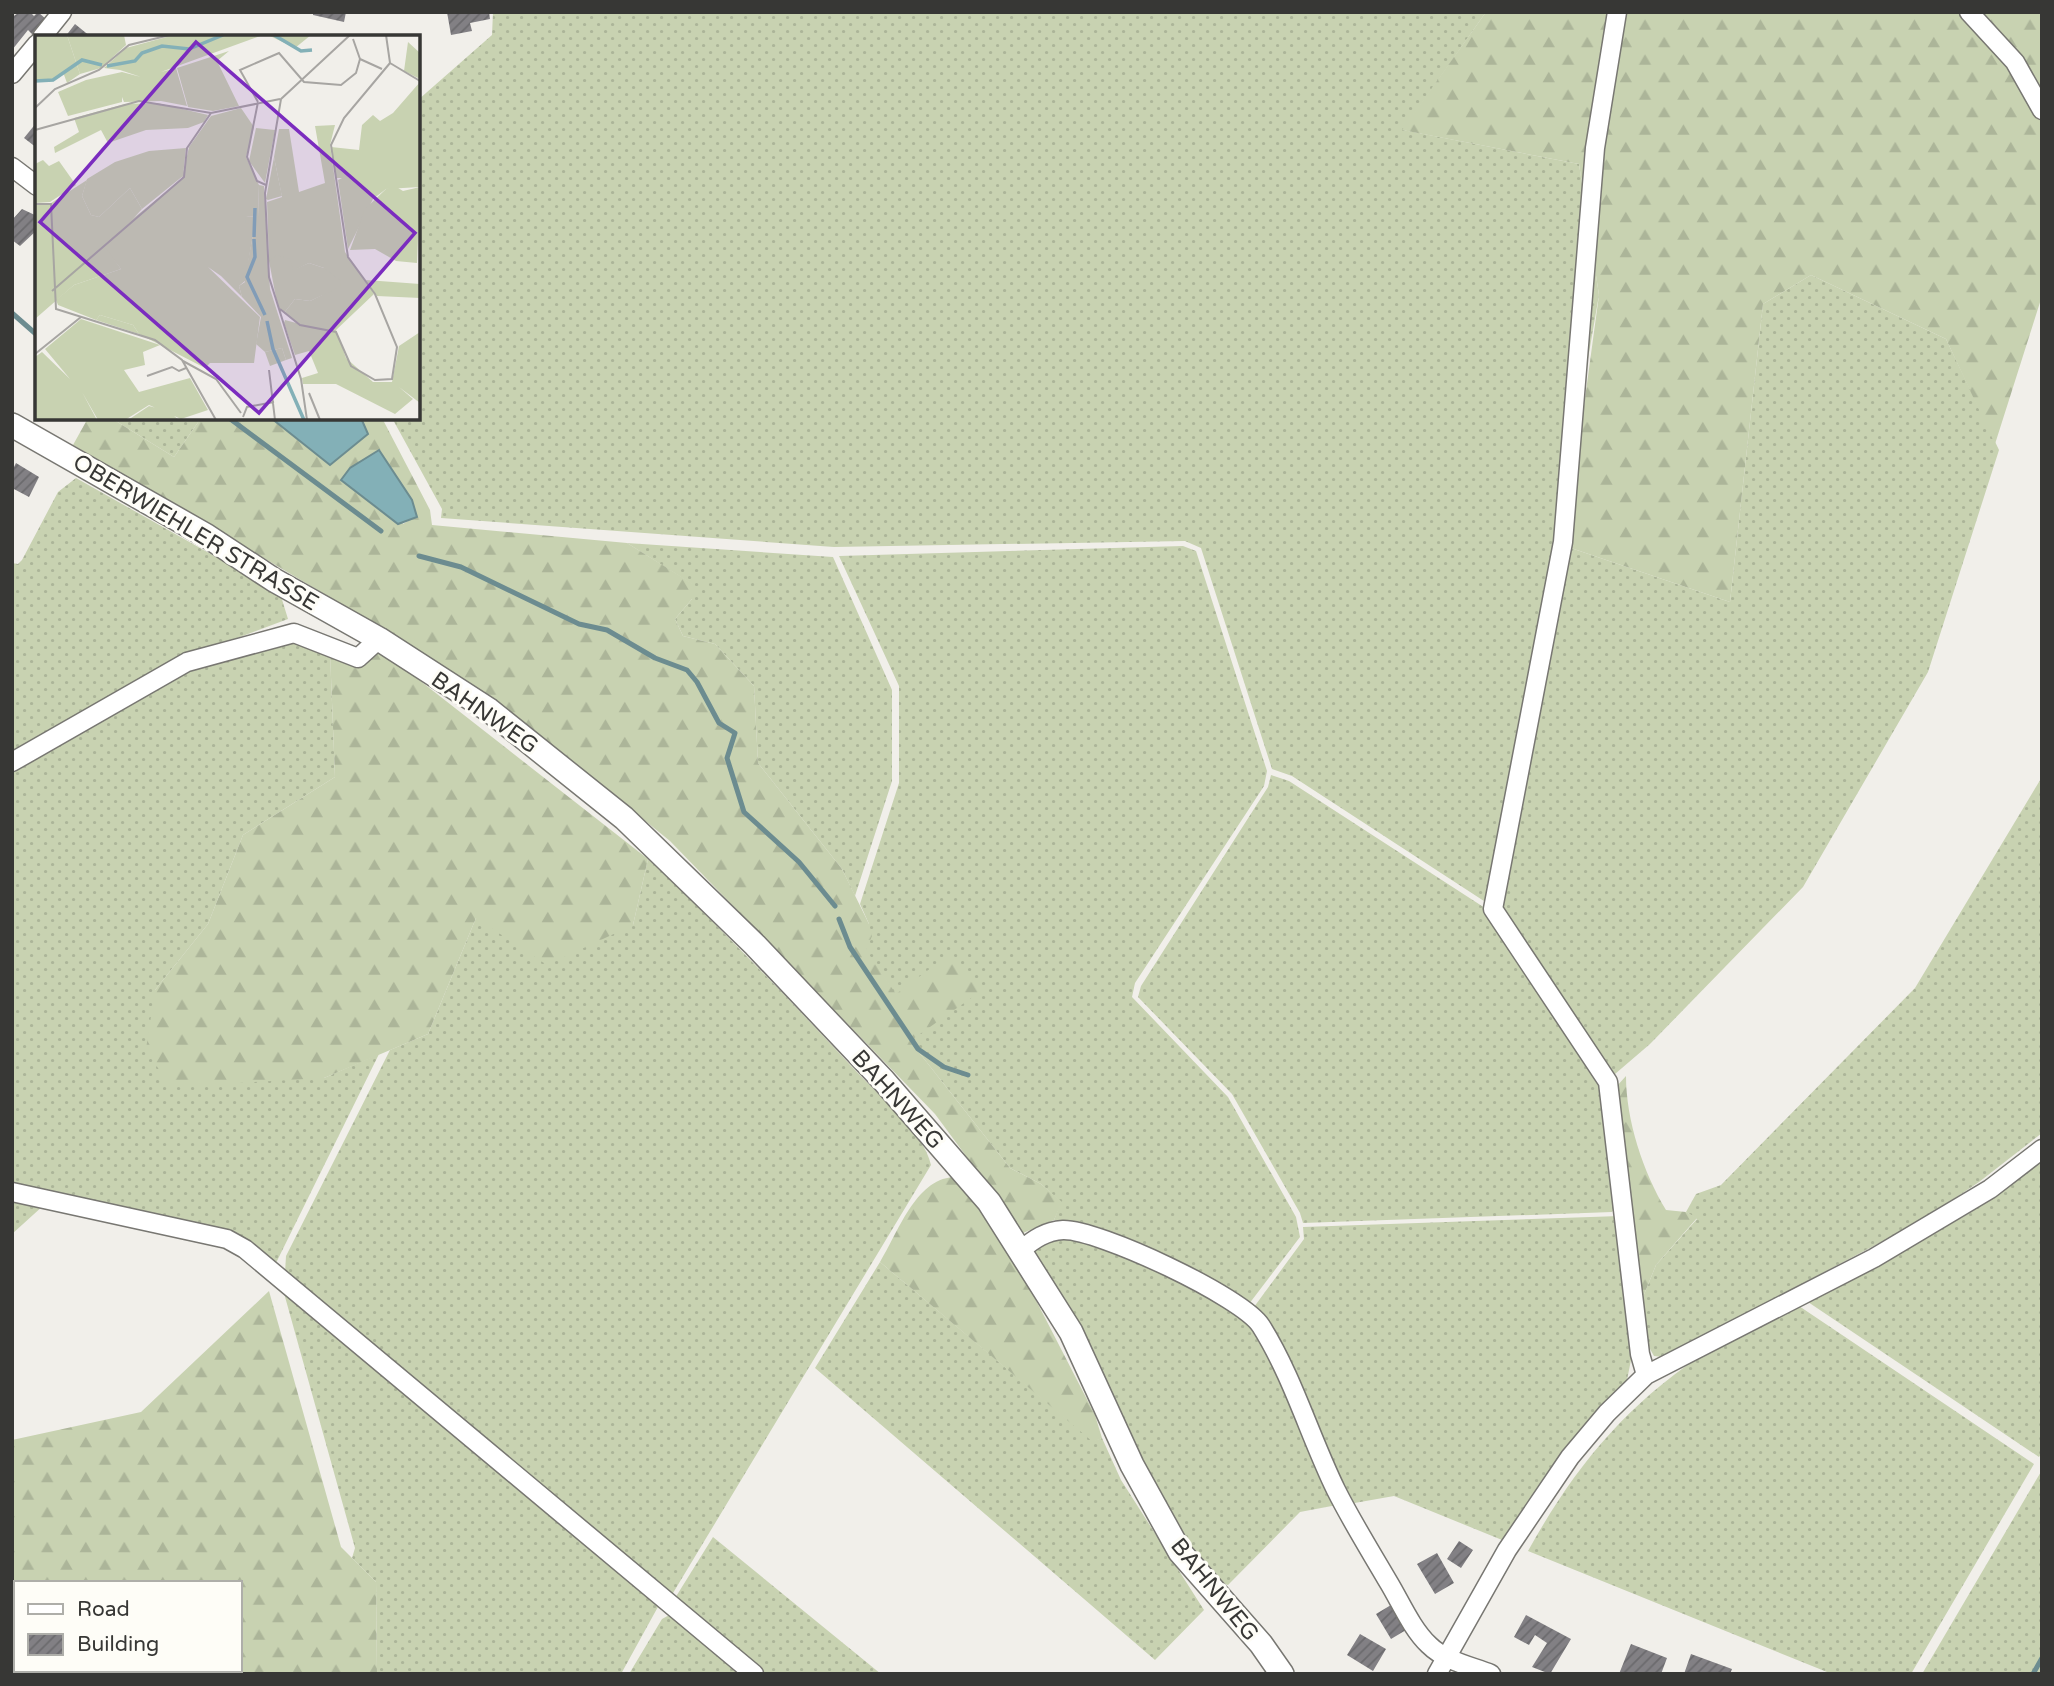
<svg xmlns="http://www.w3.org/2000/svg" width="2054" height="1686" viewBox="0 0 2054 1686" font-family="'Varela Round',sans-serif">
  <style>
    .grass { fill: url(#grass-dots) }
    .forest { fill: url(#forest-firs); fill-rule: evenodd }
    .water { fill: #83b0b7; stroke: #6c8c90; stroke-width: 2 }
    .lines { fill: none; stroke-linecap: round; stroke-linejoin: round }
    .stream { stroke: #6c8c90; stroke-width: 5 }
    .building { fill: url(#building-hatch) }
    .minor-casing { stroke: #787772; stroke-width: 21 }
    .major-casing { stroke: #787772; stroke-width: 26 }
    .minor { stroke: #fff; stroke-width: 18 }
    .major { stroke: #fff; stroke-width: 23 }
    .labels { text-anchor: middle; stroke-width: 6; stroke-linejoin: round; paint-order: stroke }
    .street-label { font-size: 23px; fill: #373735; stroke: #fefdf7 }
    .inset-river { fill: none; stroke: #83b0b7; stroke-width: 3.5 }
    .inset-road { fill: none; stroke: #a7a5a2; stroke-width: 2 }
    .view { fill: #7b2cbf; fill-opacity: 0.15; stroke: #7b2cbf; stroke-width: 3.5 }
    .inset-edge { fill: none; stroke: #373735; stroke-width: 3.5 }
  </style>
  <defs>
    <pattern id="grass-dots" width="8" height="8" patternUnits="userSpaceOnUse" patternTransform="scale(1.75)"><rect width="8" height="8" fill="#c8d2b1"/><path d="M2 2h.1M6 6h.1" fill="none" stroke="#acb599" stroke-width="1.8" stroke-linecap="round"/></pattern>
    <pattern id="forest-firs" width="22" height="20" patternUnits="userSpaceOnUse" patternTransform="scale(1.75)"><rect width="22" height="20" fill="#c8d2b1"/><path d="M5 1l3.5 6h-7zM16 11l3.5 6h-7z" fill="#acb599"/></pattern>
    <pattern id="building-hatch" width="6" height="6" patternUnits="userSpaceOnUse" patternTransform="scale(1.75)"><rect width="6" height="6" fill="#828084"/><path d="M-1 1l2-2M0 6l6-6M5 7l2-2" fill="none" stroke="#6b6a6d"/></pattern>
  </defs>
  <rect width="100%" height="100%" fill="#f1efea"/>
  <path class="grass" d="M 493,12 L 1486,12 L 1403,130 L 1579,164 L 1599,295 L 1551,573 L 1487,903 L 1292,776 L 1272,769 L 1201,548 L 1185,541 L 834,547 L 441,518 L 442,509 L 392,418 L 418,418 L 418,100 L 492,35 Z
    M 1811,275 L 1946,339 L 1999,450 L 1928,672 L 1803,887 L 1650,1044 L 1615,1074 L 1608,1069 L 1503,909 L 1501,890 L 1565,546 L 1730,602 L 1763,304 Z
    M 111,418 L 201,418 L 174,457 Z
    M 76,478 L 280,593 L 288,619 L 194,654 L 12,758 L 12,563 L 18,564 L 22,560 L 58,492 Z
    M 627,543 L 833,557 L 892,690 L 892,781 L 855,896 L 842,869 L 758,763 L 754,686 L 715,644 L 683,636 L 675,619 L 692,599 L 692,584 Z
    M 1183,546 L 1196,551 L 1267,771 L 1264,786 L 1135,983 L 1132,997 L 1228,1097 L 1296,1217 L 1300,1237 L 1249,1304 L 1078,1224 L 1054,1220 L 1061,1202 L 1041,1184 L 1010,1168 L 910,1041 L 896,995 L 865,950 L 869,924 L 860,904 L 899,783 L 899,686 L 839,556 Z
    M 289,639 L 330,652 L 335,777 L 243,835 L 208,924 L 155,990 L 324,1078 L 379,1054 L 276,1263 L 259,1250 L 12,1190 L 12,766 L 177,673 Z
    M 1271,775 L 1289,781 L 1485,908 L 1597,1072 L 1604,1095 L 1618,1204 L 1612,1212 L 1303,1223 L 1300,1213 L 1232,1094 L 1138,997 L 1141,986 L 1268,787 Z
    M 2042,777 L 2042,1133 L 1979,1182 L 1921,1221 L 1663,1357 L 1654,1356 L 1645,1340 L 1641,1302 L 1656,1265 L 1697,1219 L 1686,1212 L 1696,1194 L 1721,1185 L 1915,988 Z
    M 648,859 C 720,927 788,998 855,1070 C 879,1096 924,1132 931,1165 L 670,1598 L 285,1273 L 286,1256 L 390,1050 L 428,1034 L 476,918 L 633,925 Z
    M 2042,1157 L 2042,1452 L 2039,1457 L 1808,1302 L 1968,1214 Z
    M 12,1199 L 44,1205 L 12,1234 Z
    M 1620,1216 L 1633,1350 L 1627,1380 L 1507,1542 L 1394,1496 L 1349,1504 L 1254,1307 L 1304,1239 L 1303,1227 Z
    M 1076,1238 L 1107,1247 L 1220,1298 L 1255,1329 L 1337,1505 L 1300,1512 L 1228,1585 C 1208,1580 1193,1550 1181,1534 L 1033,1252 L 1041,1240 Z
    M 880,1262 L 1093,1441 L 1102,1438 L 1121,1480 L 1204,1610 L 1155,1660 L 815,1368 Z
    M 282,1286 L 659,1605 L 621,1674 L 377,1674 L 376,1582 L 352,1558 L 355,1548 Z
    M 1799,1306 L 2034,1464 L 1911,1674 L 1832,1674 L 1528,1551 C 1573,1470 1622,1409 1699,1357 C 1729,1337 1766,1322 1799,1306 Z
    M 2042,1470 L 2042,1674 L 1922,1674 Z
    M 713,1537 L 881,1674 L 758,1674 L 672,1603 Z
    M 673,1613 L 745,1674 L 629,1674 L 662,1619 Z"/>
  <path class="forest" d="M 1486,12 L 2042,12 L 2042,296 L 1995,444 L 1946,339 L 1811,275 L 1763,304 L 1730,602 L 1565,546 L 1599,295 L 1579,164 L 1402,130 Z
    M 88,418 L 111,418 L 174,457 L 201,418 L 271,418 L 330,464 L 368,434 L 361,418 L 382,418 L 430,510 L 432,525 L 627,543 L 693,584 L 692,599 L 675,619 L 683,636 L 715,644 L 754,686 L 758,763 L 842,869 L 869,924 L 872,936 L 866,950 L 896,994 L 951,953 L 984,989 L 910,1041 L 1010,1168 L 1041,1184 L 1062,1202 L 1054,1220 L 1023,1233 L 935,1114 L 670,841 L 514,714 L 326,595 L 73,445 ZM 384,457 L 412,500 L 416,516 L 403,524 Z
    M 382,651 L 648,859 L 633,925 L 547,965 L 476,918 L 428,1034 L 324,1078 L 170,1087 L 146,1049 L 155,990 L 208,924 L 243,835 L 335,777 L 330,652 L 359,660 Z
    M 1626,1076 C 1626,1120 1643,1172 1666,1210 L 1686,1212 L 1697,1218 L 1656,1265 L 1641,1302 L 1616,1087 Z
    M 953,1177 L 961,1182 L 1024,1277 L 1095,1415 L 1102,1438 L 1093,1442 L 880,1262 C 898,1233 915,1180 953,1177 Z
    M 269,1291 L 341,1547 L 376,1582 L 377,1674 L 12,1674 L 12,1440 L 141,1412 ZM 16,1583 L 240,1583 L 240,1670 L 16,1670 Z"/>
  <path class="water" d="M 271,418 L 361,418 L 368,434 L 330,465 Z
    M 379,450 L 412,500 L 417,517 L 398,524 L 341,480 L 350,468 Z"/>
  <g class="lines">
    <path class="stream" d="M 12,313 L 37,335
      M 229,418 L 381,531
      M 419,556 L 461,567 L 579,624 L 607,630 L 655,658 L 687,670 L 697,682 L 719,723 L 735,733 L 727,758 L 744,812 L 799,862 L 835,906
      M 839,919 L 850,947 L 918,1049 L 944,1067 L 968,1075
      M 2033,1674 L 2042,1658"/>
  </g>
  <path class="building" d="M 20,12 L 30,12 L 34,16 L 38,12 L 47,20 L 34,36 L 28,30 L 12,50 L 12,17 Z
    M 313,12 L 346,12 L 344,22 L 313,15 Z
    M 447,12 L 489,12 L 490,19 L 470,23 L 472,31 L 451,35 Z
    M 75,24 L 91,37 L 65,37 Z
    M 37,122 L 37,148 L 24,138 Z
    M 22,209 L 37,216 L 37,230 L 20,246 L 12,240 L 12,220 Z
    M 16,463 L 39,477 L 29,497 L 12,488 L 12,471 Z
    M 1459,1541 L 1473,1550 L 1461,1568 L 1447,1559 Z
    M 1437,1553 L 1454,1583 L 1435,1594 L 1417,1564 Z
    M 1391,1605 L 1406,1630 L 1391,1639 L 1376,1614 Z
    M 1526,1615 L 1571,1639 L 1550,1674 L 1532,1667 L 1547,1643 L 1535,1635 L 1529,1645 L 1514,1637 Z
    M 1360,1634 L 1386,1649 L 1373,1671 L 1347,1655 Z
    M 1631,1644 L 1667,1658 L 1661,1674 L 1619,1674 Z
    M 1691,1654 L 1732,1669 L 1730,1674 L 1684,1674 Z"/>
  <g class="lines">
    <g class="minor-casing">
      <path id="minor" d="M 1617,12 L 1595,148 L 1563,542 L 1493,909 L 1608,1082 L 1640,1354 L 1646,1375
        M 1969,12 L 2015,62 L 2042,110
        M 42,37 L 62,12
        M 12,74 L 37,44
        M 12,167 L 37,186
        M 12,762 L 187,662 L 294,633 L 358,658 L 379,639
        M 12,1192 L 227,1239 L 245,1249 L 754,1674
        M 1021,1250 C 1034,1239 1046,1231 1063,1230 C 1098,1229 1243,1297 1261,1326 C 1293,1377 1310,1437 1336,1490 C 1352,1522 1371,1552 1389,1583 C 1401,1603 1412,1629 1429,1645 C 1445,1661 1471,1666 1491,1674
        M 1437,1674 L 1507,1550 L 1570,1457 L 1607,1413 L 1646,1375 L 1874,1258 L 1990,1189 L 2042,1149"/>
    </g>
    <g class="major-casing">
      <path id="major" d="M 12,425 L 207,536 L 274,580 L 379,639 L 489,710 L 624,818 L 755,945 L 884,1081 L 989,1202 L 1071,1332 L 1132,1465 L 1180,1552 L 1261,1644 L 1282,1674"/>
    </g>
    <use href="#minor" class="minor"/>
    <use href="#major" class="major"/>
  </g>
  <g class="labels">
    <g class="street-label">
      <text transform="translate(196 532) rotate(31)" y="8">OBERWIEHLER STRASSE</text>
      <text transform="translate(485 712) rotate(35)" y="8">BAHNWEG</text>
      <text transform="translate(898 1099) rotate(48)" y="8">BAHNWEG</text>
      <text transform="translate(1215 1589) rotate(51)" y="8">BAHNWEG</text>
    </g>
  </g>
  <g transform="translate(35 35)">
    <rect width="385" height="385" fill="#f1efea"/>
    <path d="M 0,0 L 32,0 L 45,39 L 32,48 L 28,37 L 14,47 L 0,47 ZM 139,0 L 228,0 L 126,37 L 141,33 L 152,71 L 126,66 L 89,67 L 87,62 L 87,67 L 33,81 L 23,57 L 51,45 L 87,37 L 106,42 L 85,35 L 69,33 L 91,13 ZM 194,16 L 182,26 L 204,71 L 178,76 L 153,72 L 142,33 ZM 385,47 L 385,152 L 351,154 L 338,164 L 313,214 L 303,145 L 307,143 L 301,143 L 296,112 L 324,115 L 327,90 L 338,80 L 345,86 L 358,78 ZM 122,68 L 173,80 L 169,87 L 153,93 L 111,95 L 73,108 L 66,95 L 20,118 L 19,112 L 44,97 L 39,83 L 90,69 ZM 206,73 L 219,92 L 211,122 L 224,150 L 223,182 L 211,181 L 220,188 L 210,246 L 204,251 L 207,262 L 186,241 L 173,232 L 225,282 L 219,328 L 175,328 L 170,333 L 104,299 L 98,290 L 65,280 L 61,285 L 23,270 L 21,265 L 39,250 L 86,234 L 70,214 L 80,198 L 147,144 L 154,112 L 176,81 ZM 300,90 L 295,110 L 310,217 L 339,259 L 301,295 L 311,323 L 338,347 L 357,347 L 364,311 L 385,297 L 385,368 L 364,352 L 378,364 L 360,379 L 301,349 L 268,349 L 267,343 L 283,338 L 274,316 L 260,320 L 249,288 L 250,285 L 265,289 L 249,278 L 260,264 L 275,266 L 287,260 L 289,233 L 274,228 L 258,236 L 234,226 L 232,167 L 247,162 L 239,122 L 244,94 L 254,94 L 264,157 L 290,148 L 280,91 ZM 221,93 L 240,95 L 230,148 L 214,126 ZM 151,113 L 148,141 L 107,174 L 95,153 L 64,182 L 56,180 L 47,161 L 52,144 L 80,127 L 114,116 ZM 8,125 L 14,131 L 24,126 L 41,150 L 15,167 L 0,168 L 0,129 ZM 331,245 L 385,249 L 385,263 L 342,261 ZM 46,284 L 125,310 L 108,317 L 110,330 L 89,335 L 104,357 L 155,343 L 173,375 L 146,384 L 114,370 L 90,385 L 63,385 L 47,357 L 62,385 L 0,385 L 0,322 L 7,317 L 35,344 L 10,314 ZM 247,313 L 251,325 L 235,331 L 230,317 ZM 114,371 L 133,376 L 144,385 L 93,385 Z" fill="#c8d2b1"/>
    <path d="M 32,0 L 89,0 L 91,10 L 66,33 L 45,39 ZM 233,0 L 276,0 L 260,13 ZM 373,7 L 385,18 L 385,44 L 369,36 ZM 239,122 L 247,161 L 233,165 L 231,164 ZM 52,145 L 47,161 L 56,180 L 64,182 L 95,153 L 107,174 L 71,213 L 86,234 L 39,250 L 0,284 L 0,170 L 16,168 ZM 224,150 L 229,151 L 235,254 L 257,323 L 251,325 L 247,313 L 230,317 L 221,309 L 226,282 L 207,262 L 204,251 L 210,247 L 207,235 L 213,226 L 220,189 L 211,188 L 210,181 L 223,182 ZM 360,151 L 368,156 L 385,152 L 382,228 L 361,226 L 340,214 L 315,215 L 330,174 L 351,154 ZM 242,220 L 255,224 L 258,235 L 274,228 L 289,233 L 306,246 L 305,252 L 275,266 L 260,264 L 249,278 L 243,273 L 234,226 ZM 65,280 L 98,290 L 104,299 L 61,285 Z" fill="#c8d2b1"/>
    <path class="inset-river" d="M 239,0 L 266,16 L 277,15M 72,31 L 100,26 L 107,18 L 127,11 L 154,14 L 188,0M 0,46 L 18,45 L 47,25 L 67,30M 219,202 L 220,173M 219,204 L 220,222 L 212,242 L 230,280M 232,286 L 238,314 L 269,385"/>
    <path class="inset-road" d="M 351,0 L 355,28 L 385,46M 325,24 L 347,34M 223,67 L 205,35 L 244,18 L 269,47 L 306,50 L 321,38 L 325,24 L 318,4M 223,67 L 212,122 L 222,146 L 231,150M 0,73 L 20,54 L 64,35 L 94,10 L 135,0M 0,95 L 104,66 L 176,78 L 245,64M 0,169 L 16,169 L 21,274 L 120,305 L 147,325 L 181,385M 17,256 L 149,142 L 152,113 L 176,78M 245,274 L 265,290 L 301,297 L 316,331 L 340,345 L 357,344 L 362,312 L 340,259 L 313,222 L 296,110 L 309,83 L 355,28M 0,319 L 46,282M 148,326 L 181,344 L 206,378M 234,335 L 240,385M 112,341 L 137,332 L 144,336 L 151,333M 274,358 L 285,385M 208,382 L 212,372 L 239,367M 272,385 L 266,344 L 234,242 L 230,158 L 246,64 L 315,0"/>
    <path class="view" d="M 161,7 L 380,198 L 224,378 L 5,187 Z"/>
    <rect width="385" height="385" class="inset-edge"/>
  </g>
  <rect width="2054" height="1686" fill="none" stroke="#373735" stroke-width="28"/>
  <rect x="14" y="1581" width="228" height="91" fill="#fefdf7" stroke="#aeaea9" stroke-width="2"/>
  <rect x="28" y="1604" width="35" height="10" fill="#ffffff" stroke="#aeaea9" stroke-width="2"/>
  <text x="77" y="1616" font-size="21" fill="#373735">Road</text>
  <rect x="28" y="1634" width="35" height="21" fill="url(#building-hatch)" stroke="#aeaea9" stroke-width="2"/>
  <text x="77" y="1651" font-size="21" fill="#373735">Building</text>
</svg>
